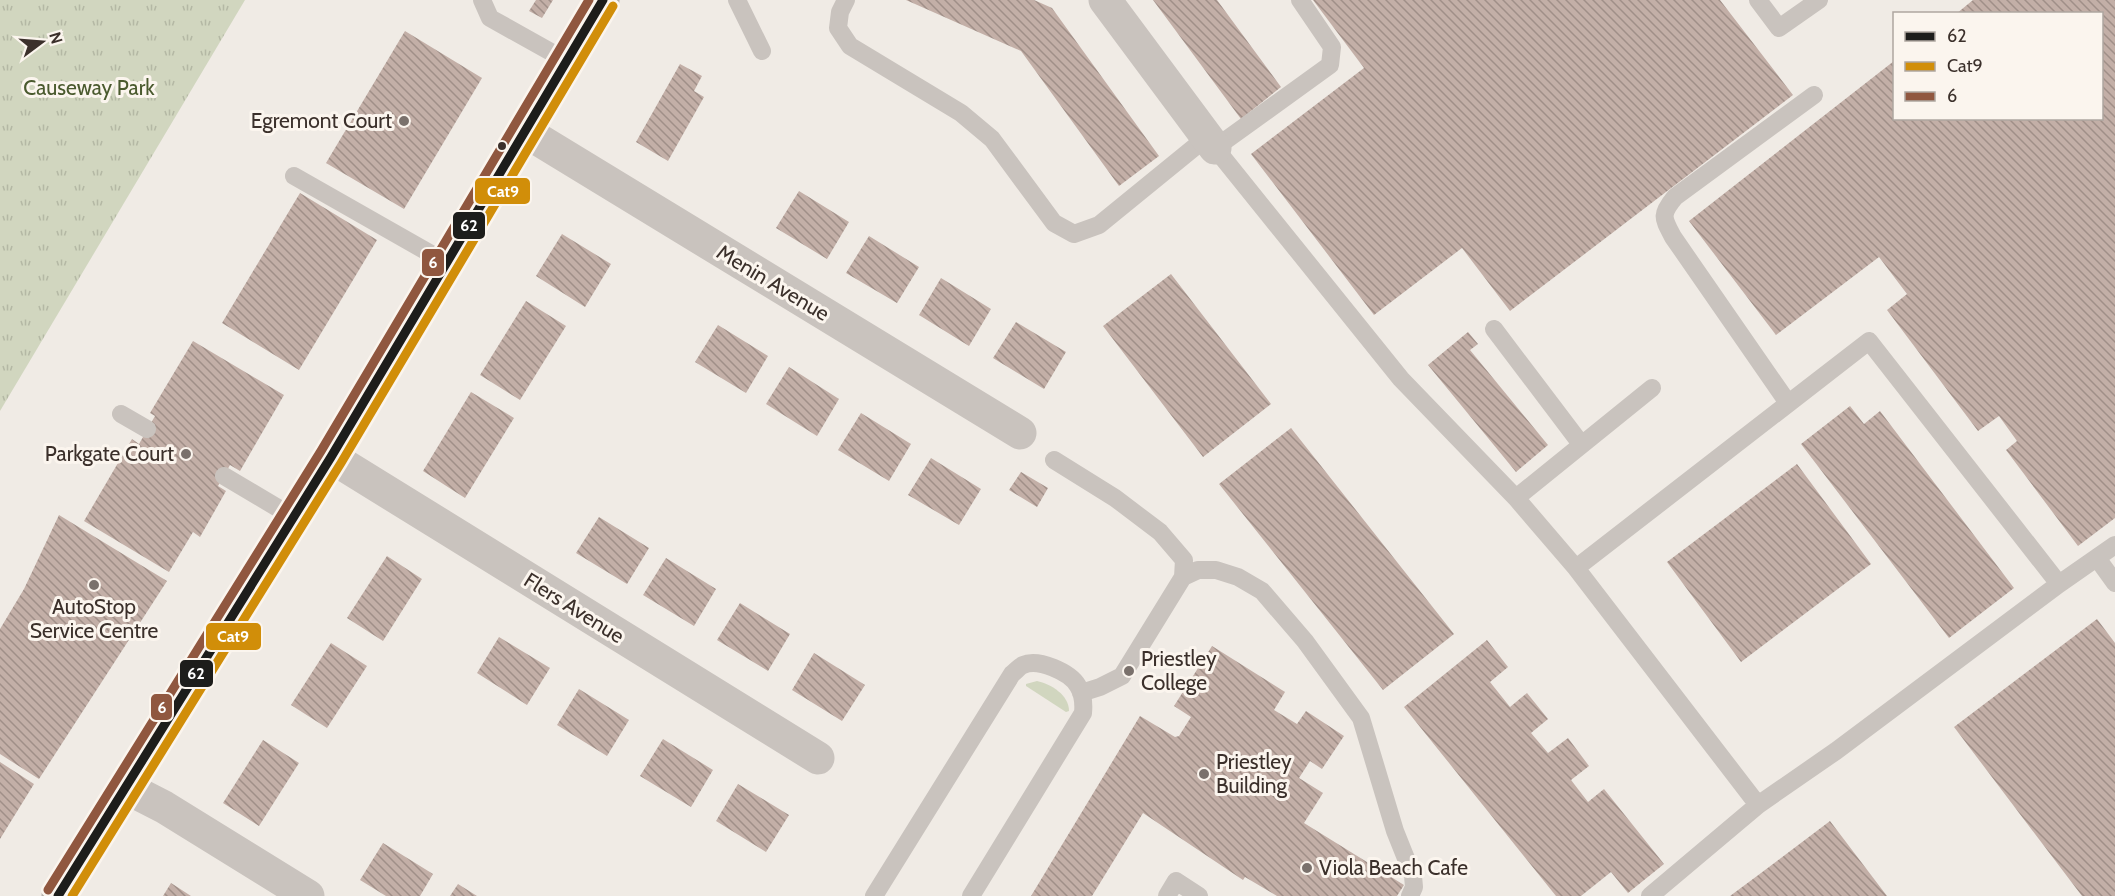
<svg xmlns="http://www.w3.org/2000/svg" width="2115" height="896" viewBox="0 0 2115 896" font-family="Cabin,sans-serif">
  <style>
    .green { fill: #d1d6bf }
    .park { fill: url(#park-tufts) }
    .building { fill: url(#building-back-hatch) }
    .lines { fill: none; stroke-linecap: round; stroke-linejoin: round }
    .service { stroke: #c9c3be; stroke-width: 18 }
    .minor { stroke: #c9c3be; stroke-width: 33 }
    .trunk { stroke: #b4aea8; stroke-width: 33 }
    .bus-1-casing { stroke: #fbf5ee; stroke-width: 14 }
    .bus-2-casing { stroke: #fbf5ee; stroke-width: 14 }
    .bus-3-casing { stroke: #fbf5ee; stroke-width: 14 }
    .bus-1 { stroke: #1d1d1b; stroke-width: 9 }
    .bus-2 { stroke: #d18e09; stroke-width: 9 }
    .bus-3 { stroke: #90573f; stroke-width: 9 }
    .poi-dot { fill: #7a716c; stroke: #fbf5ee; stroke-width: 2 }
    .bus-dot { fill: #3b302b; stroke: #fbf5ee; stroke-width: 2 }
    .labels { text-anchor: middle; stroke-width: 6; stroke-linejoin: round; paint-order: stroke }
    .park-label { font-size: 21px; fill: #4a5a2e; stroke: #fbf5ee }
    .poi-label { font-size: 21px; fill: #3b302b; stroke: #fbf5ee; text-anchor: start }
    .street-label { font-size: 21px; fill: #3b302b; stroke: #fbf5ee }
    .line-badge { stroke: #fbf5ee; stroke-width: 2 }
    .badge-label { font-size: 16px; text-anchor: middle; font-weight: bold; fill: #fff }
  </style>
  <defs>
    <pattern id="park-tufts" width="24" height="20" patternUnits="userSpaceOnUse" patternTransform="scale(1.5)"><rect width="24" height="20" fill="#d1d6bf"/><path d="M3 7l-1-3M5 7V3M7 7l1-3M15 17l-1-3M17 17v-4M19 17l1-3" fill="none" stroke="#b4b8a4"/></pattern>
    <pattern id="building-back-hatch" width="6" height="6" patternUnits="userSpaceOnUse" patternTransform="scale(1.5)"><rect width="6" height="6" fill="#c3afa7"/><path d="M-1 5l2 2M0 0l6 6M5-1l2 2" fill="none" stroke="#a08f88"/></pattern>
  </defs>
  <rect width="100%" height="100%" fill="#f0ebe5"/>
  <path class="green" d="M 1037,681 C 1051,684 1069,695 1069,711 L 1066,712 L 1026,686 L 1026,684 Z"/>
  <path class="park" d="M 0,0 L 245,0 L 0,411 Z"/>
  <path class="building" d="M 536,0 L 553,0 L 542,18 L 529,11 Z
    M 906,0 L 1034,0 L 1052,8 L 1159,156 L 1119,186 L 1021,51 Z
    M 1153,0 L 1217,0 L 1281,87 L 1241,119 Z
    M 1313,0 L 1720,0 L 1793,95 L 1510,311 L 1462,248 L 1374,315 L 1251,154 L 1364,68 Z
    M 1973,0 L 2115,0 L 2115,518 L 2078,546 L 2006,450 L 2017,441 L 1999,416 L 1978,431 L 1887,310 L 1907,294 L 1879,257 L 1776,335 L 1689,221 L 1894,61 L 1894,118 L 2102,118 L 2102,14 L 1956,14 Z
    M 405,31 L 482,78 L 404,209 L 326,163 Z
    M 680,64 L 702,76 L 694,91 L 704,97 L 668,161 L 636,142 Z
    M 799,191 L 849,222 L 827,259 L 776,228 Z
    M 300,193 L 377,240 L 299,370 L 222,323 Z
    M 562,234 L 611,264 L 585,307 L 536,276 Z
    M 869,236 L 919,267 L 897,303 L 846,273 Z
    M 1171,274 L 1271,404 L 1203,457 L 1103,326 Z
    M 941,278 L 991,309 L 969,346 L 919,315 Z
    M 526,301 L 566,326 L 520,400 L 480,375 Z
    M 1016,322 L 1066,352 L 1044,389 L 993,358 Z
    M 718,325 L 768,356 L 746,393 L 695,362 Z
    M 1468,332 L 1478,344 L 1470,350 L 1548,445 L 1516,472 L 1428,365 Z
    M 193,341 L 284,395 L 240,471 L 230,465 L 218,486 L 226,491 L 200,537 L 193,532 L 169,572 L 84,521 L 132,439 L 139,444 L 155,416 L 150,413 Z
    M 789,367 L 839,399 L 817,436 L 766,404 Z
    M 471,392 L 514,418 L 465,498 L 423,471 Z
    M 1850,406 L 1864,424 L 1880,411 L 2014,588 L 1949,638 L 1801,444 Z
    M 861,413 L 911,444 L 889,481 L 838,450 Z
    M 1291,428 L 1454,634 L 1383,690 L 1219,484 Z
    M 931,458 L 981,489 L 959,525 L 908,495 Z
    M 1797,464 L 1871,564 L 1741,662 L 1667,562 Z
    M 1021,472 L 1048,488 L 1037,507 L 1009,490 Z
    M 59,515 L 167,581 L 39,779 L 0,754 L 0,629 L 24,589 Z
    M 599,517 L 649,548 L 627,584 L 576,553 Z
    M 387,556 L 422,579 L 383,641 L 347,618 Z
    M 666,558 L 716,589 L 694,626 L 643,595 Z
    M 740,603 L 790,634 L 768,671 L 717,640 Z
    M 2097,619 L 2115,643 L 2115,896 L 2082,896 L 1954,727 Z
    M 499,637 L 550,668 L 527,705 L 477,673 Z
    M 1487,640 L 1508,667 L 1490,682 L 1510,707 L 1527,693 L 1548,719 L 1531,733 L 1548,753 L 1568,738 L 1589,766 L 1571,780 L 1588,802 L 1604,789 L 1664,864 L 1628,893 L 1611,872 L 1581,896 L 1556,896 L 1404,707 Z
    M 331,643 L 367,666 L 327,728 L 291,705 Z
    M 1212,646 L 1285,692 L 1274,710 L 1297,724 L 1306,711 L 1344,736 L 1322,769 L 1310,761 L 1299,778 L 1323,793 L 1304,823 L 1404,885 L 1397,896 L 1277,896 L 1245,877 L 1243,880 L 1143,813 L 1092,896 L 1031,896 L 1140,716 L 1175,737 L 1179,736 L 1191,717 L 1174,706 Z
    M 814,653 L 865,685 L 842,721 L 792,690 Z
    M 579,689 L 629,720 L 607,756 L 557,725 Z
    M 663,739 L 713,770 L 691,807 L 640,776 Z
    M 263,740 L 299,763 L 259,826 L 223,803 Z
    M 0,762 L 34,784 L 0,839 Z
    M 738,784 L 789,815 L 766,852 L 716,821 Z
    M 1830,821 L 1887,896 L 1730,896 L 1757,876 Z
    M 383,843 L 433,874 L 420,896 L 386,896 L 360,880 Z
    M 171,883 L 191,896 L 163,896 Z
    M 458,884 L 477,896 L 450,896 Z"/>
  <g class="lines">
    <path class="service" d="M 482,0 L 490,18 L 567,61
      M 737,0 L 762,51
      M 846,0 L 840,12 L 838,28 L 850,46 L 961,113 L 992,139 L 1054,223 L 1074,234 L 1099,225 L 1207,137
      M 1300,0 L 1332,47 L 1330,65 L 1215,148 L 1401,379 L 1516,498 L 1576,568 L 1758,805
      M 1758,0 L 1779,28 L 1819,0
      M 294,176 L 447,263
      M 1494,329 L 1581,444
      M 1788,403 L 1673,237 C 1663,218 1660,215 1675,197 L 1814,95
      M 121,414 L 147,429
      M 1054,460 L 1115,498 L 1160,532 L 1184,560 L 1183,577 L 1122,676 L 1100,687 L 1081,693
      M 224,476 L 293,517
      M 1516,498 L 1652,388
      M 2097,558 L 2115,583
      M 1576,568 L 1869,341 L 2059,584
      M 1183,577 L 1198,570 L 1216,570 L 1238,577 L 1262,591 L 1305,641 L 1361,718 L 1395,831 L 1413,876 L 1414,887 L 1410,896
      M 874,896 L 1012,674 C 1016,671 1020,666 1023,665 C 1038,658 1070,672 1078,686 C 1083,694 1084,703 1083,713 L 971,896
      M 1167,896 L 1176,881 L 1199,896
      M 1650,896 L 1758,805 L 1836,751 L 2059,584 L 2115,545"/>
    <path class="minor" d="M 1105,0 L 1215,148
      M 526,132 L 1020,433
      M 331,457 L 818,758
      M 125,787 L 164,807 L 308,896"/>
    <path class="trunk" d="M 58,896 L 331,457 L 603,0"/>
    <g class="bus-1-casing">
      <path id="bus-1" d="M 58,896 L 331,457 L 603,0"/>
    </g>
    <g class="bus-2-casing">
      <path id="bus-2" d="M 72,896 L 341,463 L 613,6"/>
    </g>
    <g class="bus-3-casing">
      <path id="bus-3" d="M 48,890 L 321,451 L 589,0"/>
    </g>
    <use href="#bus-1" class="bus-1"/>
    <use href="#bus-2" class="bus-2"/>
    <use href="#bus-3" class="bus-3"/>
  </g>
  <g class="poi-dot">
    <circle cx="404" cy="121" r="6"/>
    <circle cx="186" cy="454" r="6"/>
    <circle cx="94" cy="585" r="6"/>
    <circle cx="1129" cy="671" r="6"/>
    <circle cx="1204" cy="774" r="6"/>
    <circle cx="1307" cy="868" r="6"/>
  </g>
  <circle class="bus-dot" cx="502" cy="146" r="5"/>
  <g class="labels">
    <g class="park-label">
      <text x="89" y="95">Causeway Park</text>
    </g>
    <g class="poi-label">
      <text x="392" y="128" text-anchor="end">Egremont Court</text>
      <text x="174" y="461" text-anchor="end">Parkgate Court</text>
      <text x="94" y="614" text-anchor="middle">AutoStop<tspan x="94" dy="24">Service Centre</tspan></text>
      <text x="1141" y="666">Priestley<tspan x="1141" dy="24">College</tspan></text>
      <text x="1216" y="769">Priestley<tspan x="1216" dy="24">Building</tspan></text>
      <text x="1319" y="875">Viola Beach Cafe</text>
    </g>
    <g class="street-label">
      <text transform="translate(773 283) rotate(31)" y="7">Menin Avenue</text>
      <text transform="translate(574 608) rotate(32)" y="7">Flers Avenue</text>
    </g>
  </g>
  <g class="line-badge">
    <rect x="474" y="177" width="57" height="28" rx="6" fill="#d18e09"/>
    <rect x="452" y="211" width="34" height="29" rx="6" fill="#1d1d1b"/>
    <rect x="421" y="248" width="24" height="29" rx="6" fill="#90573f"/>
    <rect x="205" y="622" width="57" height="29" rx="6" fill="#d18e09"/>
    <rect x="179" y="659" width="35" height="29" rx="6" fill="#1d1d1b"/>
    <rect x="150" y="693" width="23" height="28" rx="6" fill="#90573f"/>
  </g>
  <g class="badge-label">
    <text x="503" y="197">Cat9</text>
    <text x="469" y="231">62</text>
    <text x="433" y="268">6</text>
    <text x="233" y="642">Cat9</text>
    <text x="196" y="679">62</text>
    <text x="162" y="713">6</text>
  </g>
  <rect x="1893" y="12" width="210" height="108" fill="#fbf5ee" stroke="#aea6a0" stroke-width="1.5"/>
  <rect x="1905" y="32" width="30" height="9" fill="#1d1d1b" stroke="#aea6a0" stroke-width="1.5"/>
  <text x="1947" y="42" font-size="18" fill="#3b302b">62</text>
  <rect x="1905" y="62" width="30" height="9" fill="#d18e09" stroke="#aea6a0" stroke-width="1.5"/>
  <text x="1947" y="72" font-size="18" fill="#3b302b">Cat9</text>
  <rect x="1905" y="92" width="30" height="9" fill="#90573f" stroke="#aea6a0" stroke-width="1.5"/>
  <text x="1947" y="102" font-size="18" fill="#3b302b">6</text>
  <g transform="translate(42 42) rotate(74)" stroke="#fbf5ee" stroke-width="4.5" paint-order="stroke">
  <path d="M0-4.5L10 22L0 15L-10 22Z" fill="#3b302b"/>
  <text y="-9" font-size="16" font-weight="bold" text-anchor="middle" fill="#3b302b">N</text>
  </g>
</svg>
